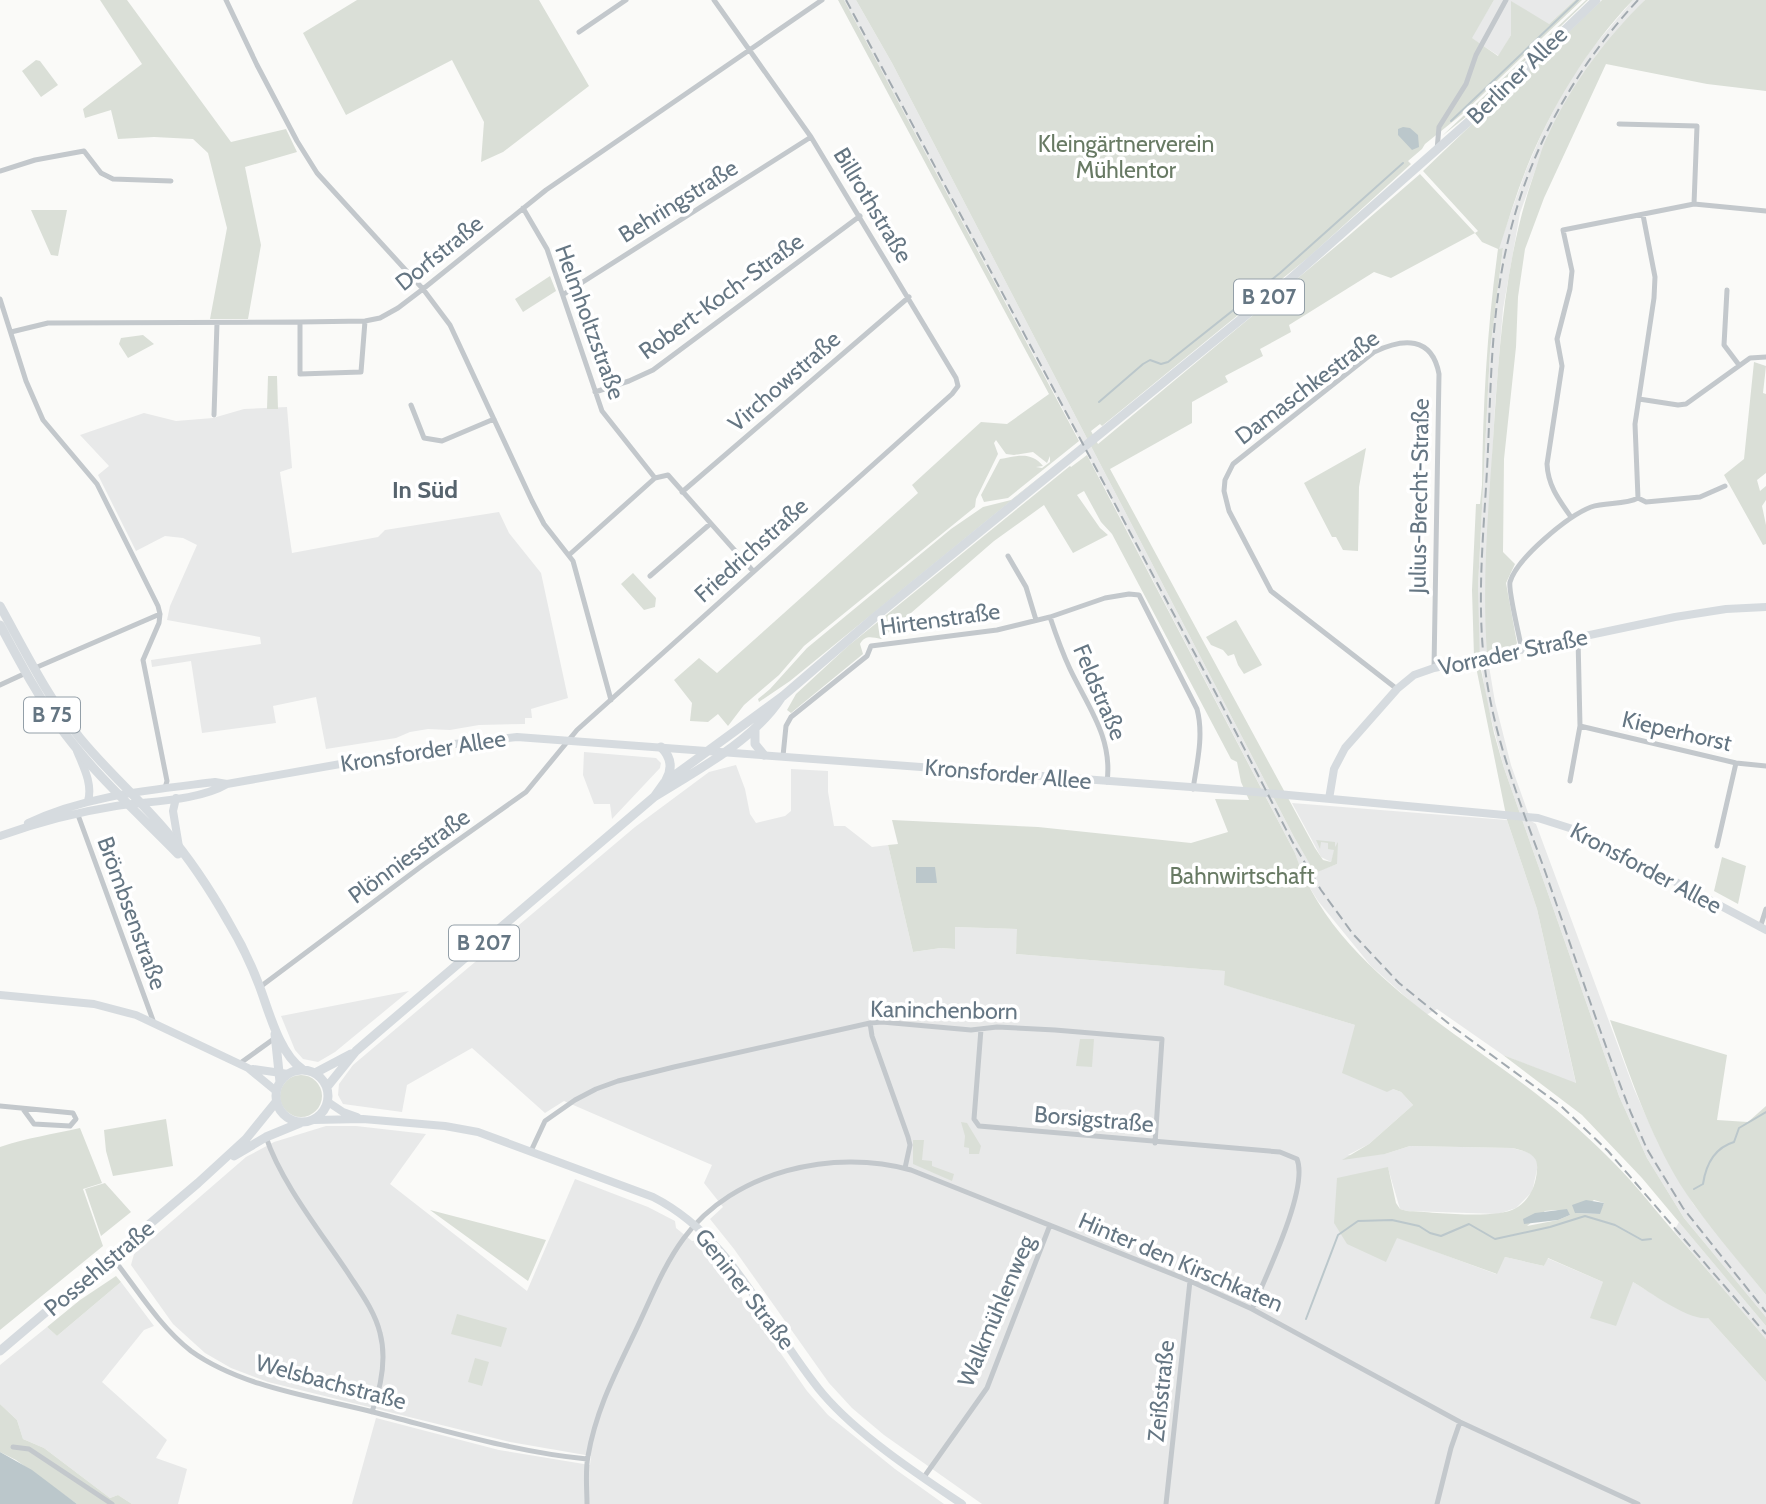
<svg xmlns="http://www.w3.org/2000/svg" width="1766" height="1504" viewBox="0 0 1766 1504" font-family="Cabin,sans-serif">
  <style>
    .built { fill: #e8e9e9 }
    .green { fill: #dadfd7; fill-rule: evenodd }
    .water { fill: #bbc7cb }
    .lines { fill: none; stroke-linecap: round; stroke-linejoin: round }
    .stream { stroke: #bbc7cb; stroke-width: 2 }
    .street { stroke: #c3c8cc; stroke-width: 5 }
    .secondary { stroke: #d6dbdf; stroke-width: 8 }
    .primary { stroke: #d6dbdf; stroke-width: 9 }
    .rail { stroke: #a2aab0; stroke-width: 2; stroke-dasharray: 10 5; stroke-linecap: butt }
    .labels { text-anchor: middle; stroke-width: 7; stroke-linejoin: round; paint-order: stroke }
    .shield { fill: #fff; stroke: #939fa8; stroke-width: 2 }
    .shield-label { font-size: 21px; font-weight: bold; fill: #657683 }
    .street-label { font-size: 23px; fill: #657683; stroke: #fff }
    .park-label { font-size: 23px; fill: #687a64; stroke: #fff }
    .neighbourhood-label { font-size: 24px; font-weight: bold; fill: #57646e; stroke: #fff }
  </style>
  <rect width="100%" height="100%" fill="#fafaf8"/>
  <path class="built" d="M 844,0 L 856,0 L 892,63 L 1294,837 L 1315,872 L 1337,864 L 1335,850 L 1331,862 L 1321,857 L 1292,803 L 1507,820 L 1537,909 L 1576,1084 L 1503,1055 L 1437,1009 L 1426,1015 L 1371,966 L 1318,901 L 1303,877 L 1295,853 L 1104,486 Z
    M 1494,0 L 1575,0 L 1549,24 L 1511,35 L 1499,56 L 1471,38 Z
    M 1633,0 L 1645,0 L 1597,54 L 1548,135 L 1520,213 L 1503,309 L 1495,406 L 1486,578 L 1487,654 L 1495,702 L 1511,765 L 1531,821 L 1536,824 L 1634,1089 L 1658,1143 L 1679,1181 L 1694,1205 L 1766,1295 L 1766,1317 L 1684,1218 L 1647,1158 L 1619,1096 L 1504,768 L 1486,699 L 1478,642 L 1478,587 L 1490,351 L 1503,249 L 1498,249 L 1526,170 L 1542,133 L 1565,88 L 1593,47 Z
    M 287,407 L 292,468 L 280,472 L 292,553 L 378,537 L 385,530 L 499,512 L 509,533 L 541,573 L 568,698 L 531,709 L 532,718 L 525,718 L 525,724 L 479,725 L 450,730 L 428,729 L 410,732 L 396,738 L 326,749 L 316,697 L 273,706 L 276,723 L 202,733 L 191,661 L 152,667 L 151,660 L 261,644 L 260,637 L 167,620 L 170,606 L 197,545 L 183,538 L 165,536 L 136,551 L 98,475 L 109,466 L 80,435 L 144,413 L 176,421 L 213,418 L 244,409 Z
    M 584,752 L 656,758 L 661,763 L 660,768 L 612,819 L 610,804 L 594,804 L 583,775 Z
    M 736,765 L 745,789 L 750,814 L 756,823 L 785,816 L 791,811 L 791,769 L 828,771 L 828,792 L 834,826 L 845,826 L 872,847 L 888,845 L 913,952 L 941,948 L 954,949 L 955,927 L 1018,929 L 1016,954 L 1226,971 L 1225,985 L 1355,1025 L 1393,1089 L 1401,1092 L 1413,1105 L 1369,1144 L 1348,1155 L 1385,1154 L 1410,1146 L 1512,1148 L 1527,1152 L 1534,1156 L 1538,1165 L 1532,1192 L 1516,1208 L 1498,1214 L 1407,1211 L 1400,1209 L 1388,1168 L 1386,1261 L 1396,1237 L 1496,1274 L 1505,1257 L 1544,1266 L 1547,1258 L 1603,1282 L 1633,1282 L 1678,1309 L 1708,1318 L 1766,1382 L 1766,1504 L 982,1504 L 884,1435 L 852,1408 L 829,1383 L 734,1249 L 710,1219 L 723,1207 L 704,1183 L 712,1165 L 564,1101 L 545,1113 L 472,1048 L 407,1085 L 402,1112 L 343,1104 L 338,1095 L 339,1084 L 353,1065 L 635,827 L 709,772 Z
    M 409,991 L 335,1052 L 318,1062 L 303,1059 L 295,1050 L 281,1016 Z
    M 326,1126 L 356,1126 L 426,1134 L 390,1184 L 527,1291 L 575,1179 L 648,1207 L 675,1221 L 676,1228 L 692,1241 L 699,1240 L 710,1252 L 807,1391 L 828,1415 L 895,1469 L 944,1504 L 352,1504 L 376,1418 L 499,1450 L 590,1465 L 591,1456 L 510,1442 L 268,1382 L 231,1368 L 205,1353 L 173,1324 L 131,1265 L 134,1254 L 246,1157 L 274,1142 Z
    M 1679,1222 L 1766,1326 L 1766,1339 L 1674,1231 Z
    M 121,1282 L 154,1326 L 144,1330 L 102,1382 L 167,1440 L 156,1458 L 187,1469 L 178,1504 L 132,1504 L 118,1495 L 110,1498 L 44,1448 L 23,1439 L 17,1420 L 0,1404 L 0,1365 L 47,1327 L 57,1336 Z"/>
  <path class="green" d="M 100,0 L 127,0 L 231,142 L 286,129 L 297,152 L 245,167 L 261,245 L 248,319 L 210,319 L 227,228 L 208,153 L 193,139 L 154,137 L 118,139 L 111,110 L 85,118 L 83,109 L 142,64 Z
    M 357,0 L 539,0 L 589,86 L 503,152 L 481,162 L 484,122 L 452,60 L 346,115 L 303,33 Z
    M 838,0 L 844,0 L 1079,441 L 1008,498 L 984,502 L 981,495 L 1000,459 C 1017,456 1031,451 1043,466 L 1036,467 L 1042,468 L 1050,462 L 1050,456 L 1047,463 L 1033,452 L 1014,455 L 1006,454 L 996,440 L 994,443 L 998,454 L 976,499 L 975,507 L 804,646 L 779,675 L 744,705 L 728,726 L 718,714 L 708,722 L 690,721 L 692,703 L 674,680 L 699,658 L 717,673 L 918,493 L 912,485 L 981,422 L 1007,424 L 1049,394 Z
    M 856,0 L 1494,0 L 1472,38 L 1498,56 L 1511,35 L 1511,1 L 1549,24 L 1575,0 L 1582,0 L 1461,115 L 1425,144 L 1422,149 L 1408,161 L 1411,164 L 1309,257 L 1102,426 L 1100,424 L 1091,431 L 1098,444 L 1346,238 L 1420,174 L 1475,233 L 1478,231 L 1423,171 L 1602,0 L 1633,0 C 1587,48 1552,106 1527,167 C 1516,194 1508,222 1499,249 L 1503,248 L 1490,351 L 1478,587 L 1480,665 L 1494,733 L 1504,768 L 1619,1096 L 1647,1158 L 1684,1218 L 1766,1317 L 1766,1326 L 1642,1178 L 1582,1115 L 1503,1055 L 1576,1083 L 1537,909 L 1507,820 L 1474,657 L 1472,590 L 1476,504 L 1480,504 L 1482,485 C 1483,405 1487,328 1498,249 L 1482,242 L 1475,233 L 1391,278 L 1374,272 L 1289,325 L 1291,332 L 1260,349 L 1263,356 L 1225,376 L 1228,382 L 1192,402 L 1192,423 L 1110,469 L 1315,848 L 1323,860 L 1331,862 L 1334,850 L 1328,849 L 1328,843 L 1321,842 L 1320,849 L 1316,840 L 1335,842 L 1335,847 L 1338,842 L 1337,864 L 1315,873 L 1294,837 L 892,63 Z
    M 1586,0 L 1588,0 L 1472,112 L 1442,136 Z
    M 1645,0 L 1766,0 L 1766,91 L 1707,84 L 1606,64 L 1544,198 L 1525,249 L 1518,297 L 1516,347 L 1504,459 L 1503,552 L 1515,564 L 1506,583 L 1517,643 L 1515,647 L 1487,654 C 1482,583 1488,512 1493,441 C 1499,350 1504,260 1534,174 C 1539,160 1542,146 1549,133 C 1572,84 1606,38 1645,0 Z
    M 36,60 L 40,61 L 58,85 L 41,97 L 22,71 Z
    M 31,210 L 67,210 L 58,256 L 51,255 Z
    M 550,276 L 556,291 L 523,312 L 515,299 Z
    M 143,335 L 154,344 L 128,358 L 119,344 L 121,338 Z
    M 1754,362 L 1766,366 L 1763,393 L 1766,394 L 1766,473 L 1757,480 L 1760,491 L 1766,486 L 1766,500 L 1762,506 L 1766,525 L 1766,544 L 1763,545 L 1724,475 L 1744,459 Z
    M 268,376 L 277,376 L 278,409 L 267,409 Z
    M 1366,448 L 1359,487 L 1358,551 L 1343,550 L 1336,537 L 1332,537 L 1304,483 Z
    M 1087,455 L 1295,853 C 1329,958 1442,1023 1526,1086 C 1554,1107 1581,1130 1606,1155 C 1629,1177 1649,1202 1669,1226 C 1702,1264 1734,1301 1766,1339 L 1766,1382 L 1708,1318 C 1689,1321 1650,1292 1633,1282 L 1616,1326 L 1590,1318 L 1603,1282 L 1548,1258 L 1544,1266 L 1505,1257 L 1497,1274 L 1397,1238 L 1386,1262 L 1347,1244 L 1334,1223 L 1337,1178 L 1388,1167 L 1396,1203 L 1400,1209 L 1407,1211 C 1432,1212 1496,1220 1516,1208 C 1530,1200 1536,1185 1537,1170 C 1539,1154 1525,1151 1512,1148 L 1410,1146 L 1385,1154 L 1342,1160 L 1369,1144 L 1413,1105 L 1401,1092 L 1393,1089 L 1387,1092 L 1342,1073 L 1355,1025 L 1224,985 L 1225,971 L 1016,954 L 1017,929 L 955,927 L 955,949 L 941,948 L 913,952 L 888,845 L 898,844 L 892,820 L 1038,827 L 1191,843 L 1228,832 L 1215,799 L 1249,800 L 1241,782 L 1237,762 L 1231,759 L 1112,534 L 1101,522 L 1084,491 L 1077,495 L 1100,528 L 1108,535 L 1073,553 L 1044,505 L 994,541 L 881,639 C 871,637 865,635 860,644 L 863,654 L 791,713 L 787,710 L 796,694 L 848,646 L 1070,466 L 1071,467 ZM 1594,1200 L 1604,1203 L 1599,1214 L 1575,1213 ZM 1556,1210 L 1570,1215 L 1558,1220 L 1527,1226 L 1545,1211 Z
    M 1060,461 L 790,681 L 759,702 L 758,699 L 770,689 L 807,648 L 951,529 L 983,507 L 1011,500 Z
    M 633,573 L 656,598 L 655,607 L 644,610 L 621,584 Z
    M 1236,620 L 1262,665 L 1244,674 L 1238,665 L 1234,654 L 1228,656 L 1223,650 L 1211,645 L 1206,637 Z
    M 1722,857 L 1746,866 L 1738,904 L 1714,891 Z
    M 1610,1020 L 1727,1055 L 1717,1120 L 1748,1122 L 1766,1106 L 1766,1295 C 1737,1259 1705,1223 1680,1184 C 1649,1133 1630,1076 1610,1020 Z
    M 1080,1039 L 1094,1039 L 1092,1067 L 1076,1066 Z
    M280 1096a21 21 0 1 1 42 0a21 21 0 1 1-42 0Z
    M 166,1119 L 173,1166 L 113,1176 L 106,1151 L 104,1130 Z
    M 961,1122 L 967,1123 L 981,1146 L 979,1154 L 969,1154 L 969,1148 L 964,1147 L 965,1136 Z
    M 80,1128 L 102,1183 L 83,1189 L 103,1246 L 0,1330 L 0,1147 C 27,1138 53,1134 80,1128 Z
    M 913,1140 L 924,1140 L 922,1160 L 932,1161 L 932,1166 L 954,1174 L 952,1181 L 913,1164 Z
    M 105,1183 L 131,1212 L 101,1236 L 85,1189 Z
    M 430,1210 L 546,1240 L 528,1281 Z
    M 116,1276 L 121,1282 L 57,1336 L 47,1327 L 80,1300 Z
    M 457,1314 L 507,1328 L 501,1347 L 451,1334 Z
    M 475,1358 L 489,1362 L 482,1386 L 468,1382 Z
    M 0,1404 L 17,1420 L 23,1439 L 44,1448 L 110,1498 L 118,1495 L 132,1504 L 77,1504 L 16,1460 L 0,1452 Z"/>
  <path class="water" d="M 1403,127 L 1410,128 L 1418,135 L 1419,147 L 1412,150 L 1398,135 L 1398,129 Z
    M 916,867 L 935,867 L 937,883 L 916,883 Z
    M 1586,1200 L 1604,1203 L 1600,1214 L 1575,1213 L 1572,1205 Z
    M 1567,1209 L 1570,1215 L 1558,1220 L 1524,1224 L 1523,1219 L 1535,1213 Z
    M 0,1452 L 32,1470 L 77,1504 L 0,1504 Z"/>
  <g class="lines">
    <path class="stream" d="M 1451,121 L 1578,0
      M 1099,402 L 1143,364 L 1150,360 L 1161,364 L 1168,362 L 1280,273 L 1403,163
      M 1694,1189 L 1703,1184 C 1706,1164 1714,1148 1734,1142 L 1739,1128 L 1766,1112
      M 1306,1319 L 1338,1235 L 1358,1221 L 1392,1220 L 1419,1226 L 1430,1233 L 1441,1236 L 1469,1224 L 1495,1239 L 1550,1227 L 1585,1216 L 1615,1225 L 1642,1240 L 1651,1239"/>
    <path class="street" d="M 226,0 L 257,65 L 297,141 L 317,173 L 423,289 L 450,325 L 532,501 L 544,524 L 573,561 L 611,700
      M 579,32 L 626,0
      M 1619,124 L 1697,126 L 1694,204
      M 1437,150 L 1439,127 L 1466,84 L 1476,55 L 1506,0
      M 0,171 L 35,160 L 84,151 L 101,173 L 113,179 L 171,181
      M 523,208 L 547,249 L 602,411 L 655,478
      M 1727,290 L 1724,345 L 1739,365
      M 564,294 L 811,137
      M 0,299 L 26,381 L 43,420 L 97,484 L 158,606 L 160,614 L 159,623 L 143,660 L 167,781 L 165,788
      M 300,322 L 300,374 L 361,372 L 365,321
      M 11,332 L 48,323 L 300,322 L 365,321 L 380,318 L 398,308 L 423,289 L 546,190 L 822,0
      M 595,392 L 629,381 L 653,370 L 860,216
      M 1639,399 L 1678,405 L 1686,404 L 1750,358 L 1766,357
      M 411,405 L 424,438 L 442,441 L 494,419
      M 214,415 L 217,323
      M 682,492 L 909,297
      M 1638,498 L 1635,424 L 1654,298 L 1655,277 L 1643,215
      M 1571,517 C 1559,500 1548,486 1547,464 L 1562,366 L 1557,339 L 1570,289 L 1572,271 L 1563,230 L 1694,204 L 1766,211
      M 569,555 L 655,478 L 668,475 L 753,571
      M 1008,556 L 1026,587 L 1036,620
      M 650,576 L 710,524
      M 1050,617 C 1056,635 1062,652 1070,669 C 1088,707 1113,738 1107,782
      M 1522,651 C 1520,638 1508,591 1510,582 C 1517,558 1568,516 1591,507 C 1606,502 1625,505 1638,498 L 1646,502 L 1700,497 L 1725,486
      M 35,668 L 160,614
      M 0,685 L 26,673
      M 1397,689 L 1271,591 L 1229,511 L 1224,491 L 1225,480 L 1233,464 L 1374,352 C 1403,338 1432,336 1439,374 L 1434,668
      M 1580,726 L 1736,763 L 1766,766
      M 783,756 L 786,726 L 791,717 L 867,656 L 871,646 L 997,630 L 1050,617 L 1105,598 L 1129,594 L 1139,595 L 1197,709 C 1204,735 1197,763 1193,789
      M 1570,781 L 1580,726 L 1578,638
      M 78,815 L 154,1023
      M 1717,846 L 1736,763
      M 1760,928 L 1766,909
      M 260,987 L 423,865 L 526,792 L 577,730 L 952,394 L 958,386 L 956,378 L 811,137 L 714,0
      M 870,1023 L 872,1036 L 908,1137 L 910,1145 L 905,1168
      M 981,1029 L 974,1119 L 979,1126 L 1280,1152 L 1297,1159 C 1309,1189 1265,1278 1252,1309
      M 239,1064 L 275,1038
      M 0,1106 L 73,1113 L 76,1119 L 70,1126 L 34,1124 L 23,1109
      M 266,1137 C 281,1183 323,1235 350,1276 C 361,1293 375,1312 380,1333 C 387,1359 381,1387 372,1412
      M 531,1151 L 545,1121 L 575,1100 L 596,1089 L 618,1081 L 674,1067 L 870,1023 L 882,1022 L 971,1030 L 997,1027 L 1055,1030 L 1162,1039 L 1155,1143
      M 112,1257 C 137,1289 159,1326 191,1351 C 241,1387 314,1397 373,1412 C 444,1430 514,1452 587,1459
      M 13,1447 L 29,1449 L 112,1504
      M 924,1477 L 987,1388 L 1050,1225
      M 587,1504 C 587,1489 585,1471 588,1456 C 596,1410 615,1374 635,1332 C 650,1301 663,1266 684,1238 C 733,1171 834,1148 911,1170 L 1190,1281 L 1252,1309 L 1460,1422 L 1638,1504
      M 1166,1504 L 1190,1281
      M 1437,1504 L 1451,1448 L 1460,1422"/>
    <path class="secondary" d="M 77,751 C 83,766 93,784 88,801
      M 176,798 L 173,811 L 179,847
      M 1329,799 L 1334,769 L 1345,748 L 1397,689 L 1414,675 L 1434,668 L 1675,617 L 1726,609 L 1766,607
      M 28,823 C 87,795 151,790 215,782 L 227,784
      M 0,836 C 36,823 78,812 116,806 C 150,801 198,801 227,784 L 454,744 L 517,737 L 1244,791 L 1538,818 L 1582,832 L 1766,930
      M 0,995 L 94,1004 L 136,1015 L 248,1068 L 276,1091
      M 253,1069 L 288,1074
      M 328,1102 L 343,1112 L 357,1117
      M 314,1120 L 363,1119 L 445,1126 L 478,1132 L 653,1197 C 734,1238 767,1327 823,1394 C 858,1435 917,1474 962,1504"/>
    <path class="primary" d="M 0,606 C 25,651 48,698 80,738 C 107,771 139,799 166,831 C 190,859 211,891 229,923 C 241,943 251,964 259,985 C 269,1011 279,1053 302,1069
      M 0,625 C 19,660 37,695 60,727 C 94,774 138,813 178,854
      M 755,728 L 755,744 L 764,755
      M 661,747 C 671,757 673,768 666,780
      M 654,797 L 664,783 L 783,696 L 875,617 L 1288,281 L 1476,115 L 1596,0
      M 275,1034 L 280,1082
      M276 1096a26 26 0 1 1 52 0a26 26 0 1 1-52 0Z
      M 315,1073 L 351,1054
      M 327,1087 L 356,1051 L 378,1032 L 654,797 C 696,771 754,740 781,698
      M 234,1156 L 266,1137 L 300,1123
      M 0,1351 L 198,1183 L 246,1139 L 276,1102"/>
    <path class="rail" d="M 846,0 L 1211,684 L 1292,841 L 1321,890 L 1353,934 L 1399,983 L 1453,1027 L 1560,1105 L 1608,1151 L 1766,1334
      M 1638,0 C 1575,68 1529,150 1508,241 C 1490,315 1491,395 1487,470 C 1483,543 1475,616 1488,688 C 1499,752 1524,813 1546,874 C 1574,954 1600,1034 1631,1113 L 1647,1149 L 1683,1208 L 1766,1312"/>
  </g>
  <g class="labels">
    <g class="shield">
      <rect x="1234" y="279.5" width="70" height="35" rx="5"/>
      <rect x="24" y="697.5" width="56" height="35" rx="5"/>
      <rect x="449" y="925.5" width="70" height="35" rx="5"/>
    </g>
    <g class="shield-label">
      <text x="1269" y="304">B 207</text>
      <text x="52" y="722">B 75</text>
      <text x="484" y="950">B 207</text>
    </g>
    <g class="street-label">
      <text transform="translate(1517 75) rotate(-44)" y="8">Berliner Allee</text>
      <text transform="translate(678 201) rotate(-32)" y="8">Behringstraße</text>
      <text transform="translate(873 205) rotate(59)" y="8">Billrothstraße</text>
      <text transform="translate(439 253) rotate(-39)" y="8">Dorfstraße</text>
      <text transform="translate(721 296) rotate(-36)" y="8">Robert-Koch-Straße</text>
      <text transform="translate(590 322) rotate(70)" y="8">Helmholtzstraße</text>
      <text transform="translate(784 381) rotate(-41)" y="8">Virchowstraße</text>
      <text transform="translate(1307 387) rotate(-37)" y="8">Damaschkestraße</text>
      <text transform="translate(1419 496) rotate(-89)" y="8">Julius-Brecht-Straße</text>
      <text transform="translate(751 550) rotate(-42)" y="8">Friedrichstraße</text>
      <text transform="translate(940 619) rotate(-8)" y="8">Hirtenstraße</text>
      <text transform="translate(1513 652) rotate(-12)" y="8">Vorrader Straße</text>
      <text transform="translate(1100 692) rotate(67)" y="8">Feldstraße</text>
      <text transform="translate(1677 731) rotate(13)" y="8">Kieperhorst</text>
      <text transform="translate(423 751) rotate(-9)" y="8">Kronsforder Allee</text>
      <text transform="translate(1008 774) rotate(5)" y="8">Kronsforder Allee</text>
      <text transform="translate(409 856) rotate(-36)" y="8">Plönniesstraße</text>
      <text transform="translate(1646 868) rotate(28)" y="8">Kronsforder Allee</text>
      <text transform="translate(132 913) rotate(70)" y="8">Brömbsenstraße</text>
      <text transform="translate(944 1010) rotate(1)" y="8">Kaninchenborn</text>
      <text transform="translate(1094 1119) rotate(5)" y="8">Borsigstraße</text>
      <text transform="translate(1181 1262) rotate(23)" y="8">Hinter den Kirschkaten</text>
      <text transform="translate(99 1268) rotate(-40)" y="8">Possehlstraße</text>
      <text transform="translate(745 1289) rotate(52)" y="8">Geniner Straße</text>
      <text transform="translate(996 1311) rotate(-67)" y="8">Walkmühlenweg</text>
      <text transform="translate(331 1382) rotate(15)" y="8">Welsbachstraße</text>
      <text transform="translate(1161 1391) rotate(-84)" y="8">Zeißstraße</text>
    </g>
    <g class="park-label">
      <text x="1126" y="152">Kleingärtnerverein<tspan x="1126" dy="26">Mühlentor</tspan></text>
      <text x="1242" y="884">Bahnwirtschaft</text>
    </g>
    <g class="neighbourhood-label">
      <text x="425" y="498">In Süd</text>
    </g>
  </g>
</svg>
